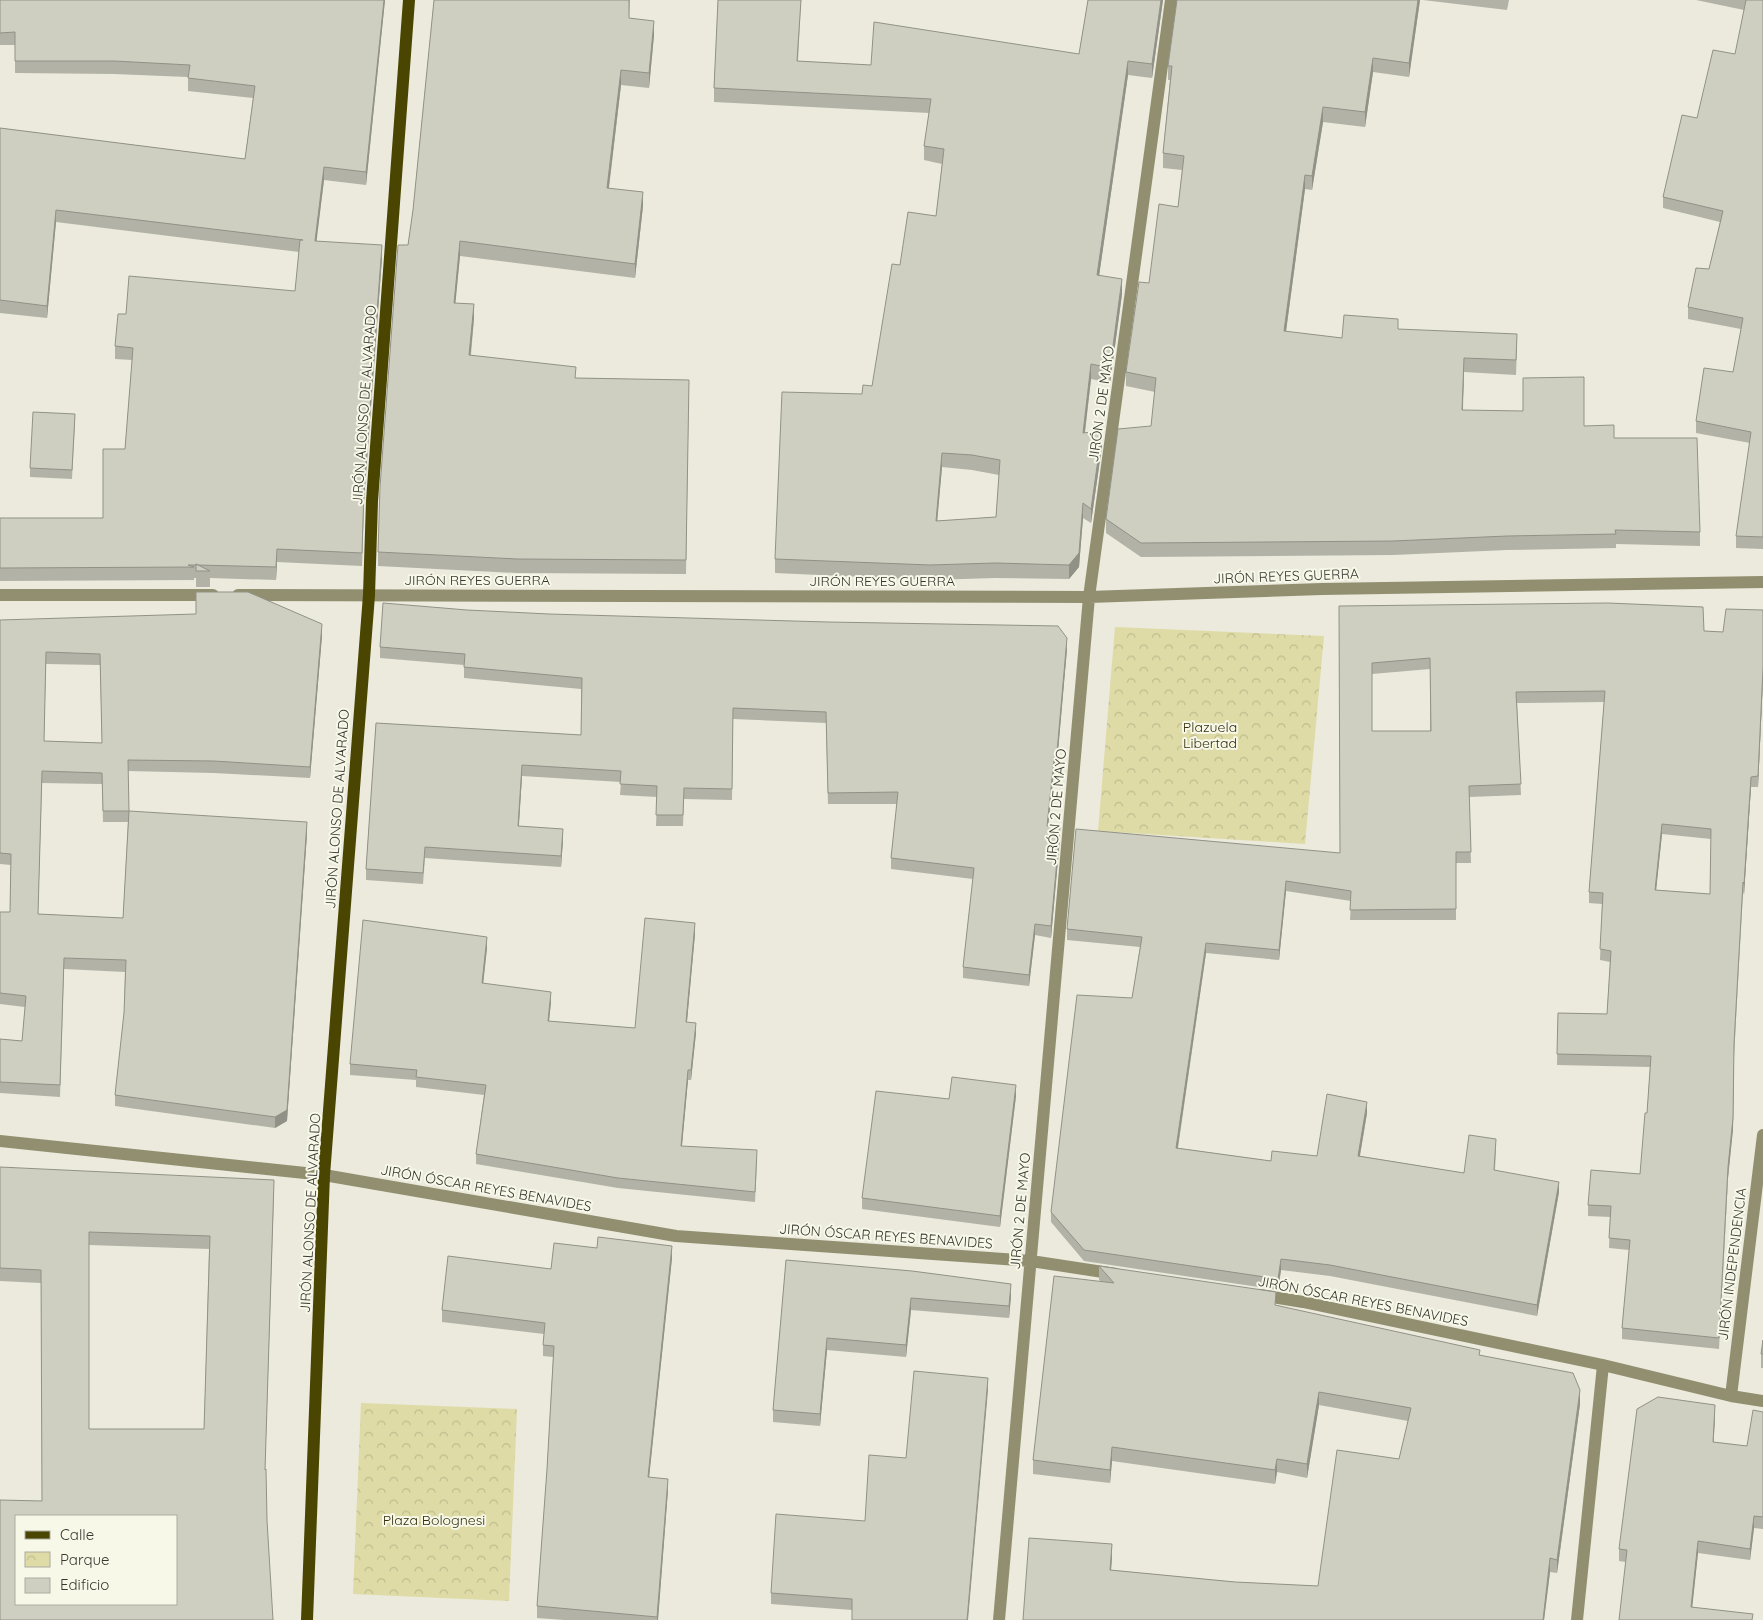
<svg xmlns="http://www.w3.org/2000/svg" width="1763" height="1620" viewBox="0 0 1763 1620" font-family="Quicksand,sans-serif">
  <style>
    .park { fill: url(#park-crowns) }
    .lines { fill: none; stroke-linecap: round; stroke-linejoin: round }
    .minor { stroke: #918f70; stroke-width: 12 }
    .major { stroke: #4a4500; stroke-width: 12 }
    .wall { fill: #b2b2a6; fill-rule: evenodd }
    .shaded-wall { fill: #919187 }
    .building { fill: #cfcfc1; stroke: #919187; fill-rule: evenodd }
    .labels { text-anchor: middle; stroke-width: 4; stroke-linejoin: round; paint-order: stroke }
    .street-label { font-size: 14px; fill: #373732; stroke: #f8f8e9 }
    .park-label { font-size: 14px; fill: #322f0d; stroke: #f8f8e9 }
  </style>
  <defs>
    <pattern id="park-crowns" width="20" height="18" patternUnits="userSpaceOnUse" patternTransform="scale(1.25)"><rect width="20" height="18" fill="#dedba6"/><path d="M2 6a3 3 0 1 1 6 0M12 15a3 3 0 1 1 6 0" fill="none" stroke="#bfbd8f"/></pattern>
  </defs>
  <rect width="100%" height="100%" fill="#ebeadc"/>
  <path class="park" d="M 1115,627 L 1324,636 L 1305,844 L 1098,831 Z
    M 361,1403 L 517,1409 L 509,1601 L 353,1594 Z"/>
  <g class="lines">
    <path class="minor" d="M 0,595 L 213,595
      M 238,595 L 1089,597 L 1322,589 L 1763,582
      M 0,1141 L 324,1175 L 676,1236 L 1031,1261 L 1116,1274
      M 1260,1295 L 1303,1302 L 1603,1365 L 1731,1396 L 1763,1401
      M 1731,1396 L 1763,1135
      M 999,1620 L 1089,597 L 1171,0
      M 1577,1620 L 1603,1365"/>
    <path class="major" d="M 307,1620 L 324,1175 L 369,595 L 372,501 L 409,0"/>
  </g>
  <path class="wall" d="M 0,0 L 385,0 L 366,185 L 324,180 L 316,241 L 382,258 L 364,501 L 362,566 L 277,562 L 276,580 L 210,578 L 210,587 L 196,587 L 196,578 L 194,578 L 194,580 L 0,581 L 0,518 L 103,518 L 125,449 L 132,360 L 115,359 L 115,346 L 126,314 L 295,291 L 299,252 L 56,222 L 47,318 L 0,313 L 0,128 L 245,159 L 253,98 L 188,91 L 188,77 L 114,74 L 15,73 L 15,45 L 0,45 Z
    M 434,0 L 630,0 L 629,18 L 654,35 L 649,88 L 621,85 L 609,188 L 643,206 L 635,278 L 460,256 L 455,303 L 474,318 L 471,355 L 576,378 L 689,380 L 686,574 L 517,573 L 378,566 L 378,552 L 408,245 L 413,210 Z
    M 718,0 L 801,0 L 798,61 L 871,65 L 1079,54 L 1088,0 L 1163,0 L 1152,78 L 1128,75 L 1099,276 L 1122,294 L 1110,383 L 1091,379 L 1085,433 L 1102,446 L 1091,523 L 1083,518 L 1079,567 L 1069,579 L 995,578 L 930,580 L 775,573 L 775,559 L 862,394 L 872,386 L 900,265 L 936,216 L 942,164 L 924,160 L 924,146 L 929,113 L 714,102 L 714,88 ZM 942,467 L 972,470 L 999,475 L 996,517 L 937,521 Z
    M 1420,0 L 1409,77 L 1373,72 L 1365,127 L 1323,122 L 1312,190 L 1305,189 L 1286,332 L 1342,338 L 1398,329 L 1517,348 L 1516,375 L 1464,372 L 1463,410 L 1584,426 L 1614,438 L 1700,532 L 1700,546 L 1616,544 L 1616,548 L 1507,550 L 1393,555 L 1141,557 L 1106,533 L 1106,519 L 1151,426 L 1155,392 L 1126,386 L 1126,372 L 1149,283 L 1178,207 L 1182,170 L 1163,168 L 1163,153 L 1170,80 L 1168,80 L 1168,66 Z
    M 1423,0 L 1509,0 L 1507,10 Z
    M 1696,0 L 1763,0 L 1763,549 L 1736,548 L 1736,536 L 1750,443 L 1696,433 L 1696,421 L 1733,372 L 1741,329 L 1688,319 L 1688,307 L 1709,269 L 1720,222 L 1663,208 L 1663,197 L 1697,118 L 1735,54 L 1744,10 Z
    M 75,422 L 72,479 L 30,477 L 30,468 Z
    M 1339,606 L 1723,632 L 1763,610 L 1763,679 L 1758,787 L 1751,787 L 1744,895 L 1743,892 L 1734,1055 L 1733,1129 L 1728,1178 L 1719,1349 L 1622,1339 L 1622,1328 L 1629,1250 L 1609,1248 L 1610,1217 L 1588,1216 L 1588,1205 L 1640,1174 L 1647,1113 L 1650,1067 L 1557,1065 L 1558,1013 L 1607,1014 L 1610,962 L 1600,960 L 1602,904 L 1589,903 L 1589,892 L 1604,702 L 1517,703 L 1521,795 L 1469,797 L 1471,863 L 1456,863 L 1456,920 L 1350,920 L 1351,901 L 1286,891 L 1279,960 L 1206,953 L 1178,1148 L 1271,1161 L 1317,1156 L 1367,1113 L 1360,1156 L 1464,1173 L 1496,1149 L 1495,1170 L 1559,1192 L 1537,1316 L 1330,1276 L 1281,1270 L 1278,1290 L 1084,1261 L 1051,1222 L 1051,1212 L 1132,998 L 1140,947 L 1067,940 L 1067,929 L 1340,853 ZM 1430,669 L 1430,731 L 1372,731 L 1372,674 ZM 1662,834 L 1711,839 L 1710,894 L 1656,890 Z
    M 467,610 L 1067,649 L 1057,763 L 1055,762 L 1048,826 L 1060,838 L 1051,938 L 1035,935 L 1029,986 L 963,978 L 963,967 L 973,879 L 891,869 L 891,858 L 897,804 L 828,804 L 826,723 L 733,719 L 732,800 L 684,799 L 683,826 L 656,826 L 657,797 L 620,795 L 621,782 L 522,776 L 519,826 L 563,840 L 561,867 L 425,858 L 423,884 L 366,880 L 366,869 L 376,723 L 581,735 L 581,689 L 464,678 L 464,665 L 380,658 L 380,647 Z
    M 0,620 L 322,636 L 310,778 L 214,773 L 128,771 L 129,811 L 307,834 L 287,1121 L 275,1128 L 115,1106 L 115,1095 L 124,1013 L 125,972 L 64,969 L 60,1097 L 0,1093 L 0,1039 L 22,1041 L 25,1007 L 0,1004 L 0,912 L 10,912 L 11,865 L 0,864 ZM 46,664 L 100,665 L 102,743 L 44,741 ZM 42,783 L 102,784 L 103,822 L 128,822 L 123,918 L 38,914 Z
    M 695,934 L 687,1022 L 696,1033 L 691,1080 L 688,1080 L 682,1146 L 757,1161 L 755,1202 L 618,1188 L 476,1164 L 476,1154 L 484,1095 L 416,1087 L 416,1080 L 350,1075 L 350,1064 L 487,948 L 483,984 L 551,1002 L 549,1021 L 635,1028 Z
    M 1016,1096 L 1000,1227 L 862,1209 L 862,1198 L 949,1099 Z
    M 0,1167 L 274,1193 L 265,1470 L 267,1520 L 42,1501 L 41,1283 L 0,1281 ZM 89,1245 L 209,1249 L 204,1429 L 89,1429 Z
    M 672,1258 L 649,1477 L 668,1490 L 658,1620 L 564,1620 L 537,1618 L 537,1606 L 547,1469 L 553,1357 L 543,1356 L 543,1345 L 544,1334 L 442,1322 L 442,1310 L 551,1269 Z
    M 786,1260 L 1011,1296 L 1009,1318 L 911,1310 L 906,1357 L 827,1350 L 820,1426 L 773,1422 L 773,1410 Z
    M 1099,1266 L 1276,1305 L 1480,1355 L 1580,1404 L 1557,1573 L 1550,1572 L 1544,1620 L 1023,1620 L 1112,1557 L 1111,1570 L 1235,1582 L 1318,1586 L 1399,1459 L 1408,1421 L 1319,1405 L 1307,1478 L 1277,1472 L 1275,1484 L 1112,1461 L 1110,1483 L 1033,1474 L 1033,1460 L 1101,1282 L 1099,1280 Z
    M 1763,1340 L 1763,1368 L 1761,1368 L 1761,1354 Z
    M 988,1390 L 852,1610 L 771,1604 L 771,1593 L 865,1521 L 906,1458 Z
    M 1763,1412 L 1763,1529 L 1754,1528 L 1750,1560 L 1698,1553 L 1692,1607 L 1753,1620 L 1619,1620 L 1626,1562 L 1619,1561 L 1619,1549 L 1715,1417 L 1713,1442 L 1747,1446 Z"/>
  <path class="shaded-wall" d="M 384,0 L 385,0 L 366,185 L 366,172 Z
    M 1161,0 L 1163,0 L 1152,78 L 1152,64 Z
    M 1418,0 L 1420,0 L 1409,77 L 1409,63 Z
    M 654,21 L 654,35 L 649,88 L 649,73 Z
    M 1373,58 L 1373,72 L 1365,127 L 1365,112 Z
    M 1128,61 L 1128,75 L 1097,290 L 1097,275 Z
    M 621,70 L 621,85 L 607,202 L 607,188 Z
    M 1323,107 L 1323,122 L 1312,190 L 1312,176 Z
    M 324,167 L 324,180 L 315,254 L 315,241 Z
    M 1305,175 L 1305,189 L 1284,346 L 1284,331 Z
    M 643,192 L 643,206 L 635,278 L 635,264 Z
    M 56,210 L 56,222 L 47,318 L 47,306 Z
    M 460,241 L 460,256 L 454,318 L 454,303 Z
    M 382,245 L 382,258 L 364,501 L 362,566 L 364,488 Z
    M 1122,279 L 1122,294 L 1110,383 L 1110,368 Z
    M 474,304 L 474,318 L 469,369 L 469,355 Z
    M 1464,358 L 1464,372 L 1462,425 L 1462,410 Z
    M 1091,364 L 1091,379 L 1083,447 L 1083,433 Z
    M 1102,431 L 1102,446 L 1091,523 L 1091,509 Z
    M 942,453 L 942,467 L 936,535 L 936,521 Z
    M 1083,503 L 1083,518 L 1079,567 L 1069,579 L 1069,565 Z
    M 277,549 L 277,562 L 276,580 L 276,567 Z
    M 322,624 L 322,636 L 310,778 L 310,767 Z
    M 1067,638 L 1067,649 L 1057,763 L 1057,752 Z
    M 1763,668 L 1763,679 L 1758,787 L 1758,776 Z
    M 1055,751 L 1055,762 L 1047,837 L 1047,826 Z
    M 522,765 L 522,776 L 518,837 L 518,826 Z
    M 1751,777 L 1751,787 L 1744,895 L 1744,884 Z
    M 307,822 L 307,834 L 287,1121 L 275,1128 L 275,1117 Z
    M 1662,824 L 1662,834 L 1655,901 L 1655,890 Z
    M 1060,827 L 1060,838 L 1051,938 L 1051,926 Z
    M 563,829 L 563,840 L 561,867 L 561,856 Z
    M 1286,881 L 1286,891 L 1279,960 L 1279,950 Z
    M 1743,882 L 1734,1055 L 1733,1129 L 1728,1178 L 1719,1349 Z
    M 695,923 L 695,934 L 686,1032 L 686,1022 Z
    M 1035,924 L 1035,935 L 1029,986 L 1029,975 Z
    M 487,937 L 487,948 L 482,994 L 482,983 Z
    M 1206,943 L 1206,953 L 1176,1159 L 1176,1148 Z
    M 551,992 L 551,1002 L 548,1031 L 548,1021 Z
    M 696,1023 L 696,1033 L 691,1080 L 691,1070 Z
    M 688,1070 L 688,1080 L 681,1156 L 681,1146 Z
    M 1016,1085 L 1016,1096 L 1000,1227 L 1000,1216 Z
    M 1367,1102 L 1367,1113 L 1358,1166 L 1358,1156 Z
    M 1559,1182 L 1559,1192 L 1537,1316 L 1537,1305 Z
    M 672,1246 L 672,1258 L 648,1488 L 648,1477 Z
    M 1281,1259 L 1281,1270 L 1278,1290 L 1278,1279 Z
    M 1011,1284 L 1011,1296 L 1009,1318 L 1009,1306 Z
    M 911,1298 L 911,1310 L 906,1357 L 906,1345 Z
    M 827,1338 L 827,1350 L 820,1426 L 820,1414 Z
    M 988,1378 L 988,1390 L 968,1620 L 967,1620 Z
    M 1580,1390 L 1580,1404 L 1557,1573 L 1557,1560 Z
    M 1319,1392 L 1319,1405 L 1307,1478 L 1307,1464 Z
    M 1715,1405 L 1715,1417 L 1713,1454 L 1713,1442 Z
    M 1112,1447 L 1112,1461 L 1110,1483 L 1110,1470 Z
    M 1277,1459 L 1277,1472 L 1275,1484 L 1275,1470 Z
    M 668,1479 L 668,1490 L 658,1620 L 657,1620 Z
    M 1754,1516 L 1754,1528 L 1750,1560 L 1750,1549 Z
    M 1698,1541 L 1698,1553 L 1691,1619 L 1691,1607 Z
    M 1112,1544 L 1112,1557 L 1110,1584 L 1110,1570 Z
    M 1550,1558 L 1550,1572 L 1544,1620 L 1543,1620 Z"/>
  <path class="building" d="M 0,0 L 384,0 L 366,172 L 324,167 L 315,241 L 382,245 L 364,488 L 362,553 L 277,549 L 276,567 L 198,565 L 196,564 L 196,565 L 188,565 L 194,567 L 0,568 L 0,518 L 103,518 L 103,449 L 125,449 L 133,348 L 115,346 L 118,314 L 126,314 L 129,276 L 295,291 L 300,240 L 303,240 L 56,210 L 47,306 L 0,300 L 0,128 L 245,159 L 255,86 L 188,78 L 190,65 L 114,61 L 15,61 L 15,32 L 0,33 Z
    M 434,0 L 629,0 L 629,18 L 654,21 L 649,73 L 621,70 L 607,188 L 643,192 L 635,264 L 460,241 L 454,303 L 474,304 L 469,355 L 576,367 L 575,378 L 689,380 L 686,560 L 517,559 L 378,552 L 380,487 L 398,245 L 408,245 L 413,210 Z
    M 718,0 L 801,0 L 797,61 L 871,65 L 874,22 L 1079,54 L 1088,0 L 1161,0 L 1152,64 L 1128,61 L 1097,275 L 1122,279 L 1110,368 L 1091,364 L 1083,433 L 1102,431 L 1091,509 L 1083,503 L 1079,553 L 1069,565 L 995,563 L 930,565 L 775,559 L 782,392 L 862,394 L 863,385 L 872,386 L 892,264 L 900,265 L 908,212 L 936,216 L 944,149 L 924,146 L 931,99 L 714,88 ZM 942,453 L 972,455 L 1000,460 L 996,517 L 936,521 Z
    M 1177,0 L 1418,0 L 1409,63 L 1373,58 L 1365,112 L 1323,107 L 1312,176 L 1305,175 L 1284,331 L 1342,338 L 1344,315 L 1398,319 L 1398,329 L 1517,334 L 1516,360 L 1464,358 L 1462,410 L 1523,411 L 1523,378 L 1584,377 L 1584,426 L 1614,425 L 1614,438 L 1697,438 L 1700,532 L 1615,530 L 1616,534 L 1507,536 L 1393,541 L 1141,543 L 1106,519 L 1118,429 L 1151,426 L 1156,378 L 1126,372 L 1139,282 L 1149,283 L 1159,204 L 1178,207 L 1184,156 L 1163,153 L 1172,66 L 1168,66 Z
    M 1746,0 L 1763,0 L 1763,537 L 1736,536 L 1751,432 L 1696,421 L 1704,368 L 1733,372 L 1743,318 L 1688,307 L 1696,268 L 1709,269 L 1723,211 L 1663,197 L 1682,115 L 1697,118 L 1713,50 L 1735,54 Z
    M 33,412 L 75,414 L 72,470 L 30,468 Z
    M 196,564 L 210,571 L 196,571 Z
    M 196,592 L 248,592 L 322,624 L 310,767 L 214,761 L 128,760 L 129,811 L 307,822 L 287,1110 L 275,1117 L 115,1095 L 124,1013 L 126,960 L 64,958 L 60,1085 L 0,1082 L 0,1039 L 22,1041 L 26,996 L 0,993 L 0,912 L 10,912 L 11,854 L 0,853 L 0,620 L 196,614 ZM 46,652 L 100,654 L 102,743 L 44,741 ZM 42,771 L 102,773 L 103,811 L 129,811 L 123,918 L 38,914 Z
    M 383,603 L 467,610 L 549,614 L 828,622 L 1058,626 L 1067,638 L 1057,752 L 1055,751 L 1047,826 L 1060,827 L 1051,926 L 1035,924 L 1029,975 L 963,967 L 974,868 L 891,858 L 898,792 L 828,793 L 826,712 L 733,708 L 732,789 L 684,788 L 683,815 L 656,815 L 657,786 L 620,784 L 621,771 L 522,765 L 518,826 L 563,829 L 561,856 L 425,847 L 423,873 L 366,869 L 376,723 L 581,735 L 582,678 L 464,667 L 465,654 L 380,647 Z
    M 1608,603 L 1703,607 L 1704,631 L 1723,632 L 1726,609 L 1763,610 L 1763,668 L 1758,776 L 1751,777 L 1744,884 L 1743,882 L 1734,1044 L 1733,1118 L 1728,1167 L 1719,1338 L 1622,1328 L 1630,1240 L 1609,1238 L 1611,1206 L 1588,1205 L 1591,1170 L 1640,1174 L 1645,1113 L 1647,1113 L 1651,1056 L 1557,1054 L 1558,1013 L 1607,1014 L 1611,951 L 1600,949 L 1603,893 L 1589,892 L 1605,691 L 1516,692 L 1521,784 L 1469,786 L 1471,852 L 1456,852 L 1456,909 L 1350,910 L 1351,891 L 1286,881 L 1279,950 L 1206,943 L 1176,1148 L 1271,1161 L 1272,1151 L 1317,1156 L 1327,1094 L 1367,1102 L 1358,1156 L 1464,1173 L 1469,1135 L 1496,1139 L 1494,1170 L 1559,1182 L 1537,1305 L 1330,1265 L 1281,1259 L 1278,1279 L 1084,1250 L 1051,1212 L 1077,995 L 1132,998 L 1142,937 L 1067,929 L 1076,829 L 1340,853 L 1339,606 ZM 1430,658 L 1431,731 L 1372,731 L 1372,663 ZM 1662,824 L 1711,829 L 1710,894 L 1655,890 Z
    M 645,918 L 695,923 L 686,1022 L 696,1023 L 691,1070 L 688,1070 L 681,1146 L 757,1150 L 755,1192 L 618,1178 L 476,1154 L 486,1085 L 416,1077 L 417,1070 L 350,1064 L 363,920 L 487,937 L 482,983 L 551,992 L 548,1021 L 635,1028 Z
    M 952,1077 L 1016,1085 L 1000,1216 L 862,1198 L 876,1091 L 949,1099 Z
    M 0,1167 L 274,1180 L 265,1470 L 266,1469 L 267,1520 L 273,1620 L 0,1620 L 0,1500 L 42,1501 L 41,1270 L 0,1268 ZM 89,1232 L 210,1236 L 204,1429 L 89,1429 ZM 16,1516 L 176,1516 L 176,1604 L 16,1604 Z
    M 598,1237 L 672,1246 L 648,1477 L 668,1479 L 657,1617 L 537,1606 L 547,1469 L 554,1346 L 543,1345 L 545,1323 L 442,1310 L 448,1256 L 551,1269 L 554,1243 L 597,1248 Z
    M 786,1260 L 912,1271 L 1011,1284 L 1009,1306 L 911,1298 L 906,1345 L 827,1338 L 820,1414 L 773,1410 Z
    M 1099,1266 L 1276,1292 L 1275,1305 L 1480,1350 L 1479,1355 L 1573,1373 L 1580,1390 L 1557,1560 L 1550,1558 L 1543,1620 L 1023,1620 L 1029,1538 L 1112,1544 L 1110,1570 L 1235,1582 L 1318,1586 L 1337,1450 L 1399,1459 L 1411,1408 L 1319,1392 L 1307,1464 L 1277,1459 L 1275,1470 L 1112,1447 L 1110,1470 L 1033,1460 L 1054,1276 L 1114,1283 Z
    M 1763,1340 L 1763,1354 L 1761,1354 Z
    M 914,1371 L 988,1378 L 967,1620 L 852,1620 L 852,1599 L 771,1593 L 776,1514 L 865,1521 L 869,1455 L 906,1458 Z
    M 1658,1397 L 1715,1405 L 1713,1442 L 1747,1446 L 1753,1410 L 1763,1412 L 1763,1517 L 1754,1516 L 1750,1549 L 1698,1541 L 1691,1607 L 1753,1614 L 1752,1620 L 1619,1620 L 1627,1550 L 1619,1549 L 1637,1409 Z"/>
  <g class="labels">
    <g class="street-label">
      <text transform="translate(1101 404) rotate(-82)" y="5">JIRÓN 2 DE MAYO</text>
      <text transform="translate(364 405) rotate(-86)" y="5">JIRÓN ALONSO DE ALVARADO</text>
      <text transform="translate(1286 576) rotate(-2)" y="5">JIRÓN REYES GUERRA</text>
      <text x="477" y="585">JIRÓN REYES GUERRA</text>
      <text x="882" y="586">JIRÓN REYES GUERRA</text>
      <text transform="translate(1056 807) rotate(-85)" y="5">JIRÓN 2 DE MAYO</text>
      <text transform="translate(337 809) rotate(-86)" y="5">JIRÓN ALONSO DE ALVARADO</text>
      <text transform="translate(486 1188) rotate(10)" y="5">JIRÓN ÓSCAR REYES BENAVIDES</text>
      <text transform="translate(1020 1211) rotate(-85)" y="5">JIRÓN 2 DE MAYO</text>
      <text transform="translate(310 1213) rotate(-87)" y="5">JIRÓN ALONSO DE ALVARADO</text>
      <text transform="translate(886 1236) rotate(4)" y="5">JIRÓN ÓSCAR REYES BENAVIDES</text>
      <text transform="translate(1732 1264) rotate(-83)" y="5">JIRÓN INDEPENDENCIA</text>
      <text transform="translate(1363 1301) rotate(11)" y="5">JIRÓN ÓSCAR REYES BENAVIDES</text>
    </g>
    <g class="park-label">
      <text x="1210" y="732">Plazuela<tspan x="1210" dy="16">Libertad</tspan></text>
      <text x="434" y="1525">Plaza Bolognesi</text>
    </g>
  </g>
  <rect x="15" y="1515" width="162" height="90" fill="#f8f8e9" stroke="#ababa0"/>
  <rect x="25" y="1531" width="25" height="8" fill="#4a4500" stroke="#ababa0"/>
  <text x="60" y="1540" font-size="15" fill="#373732">Calle</text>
  <rect x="25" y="1552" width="25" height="15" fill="url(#park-crowns)" stroke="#ababa0"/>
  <text x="60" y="1565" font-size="15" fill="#373732">Parque</text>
  <rect x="25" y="1578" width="25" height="15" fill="#cfcfc1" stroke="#ababa0"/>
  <text x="60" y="1590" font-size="15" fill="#373732">Edificio</text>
</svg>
